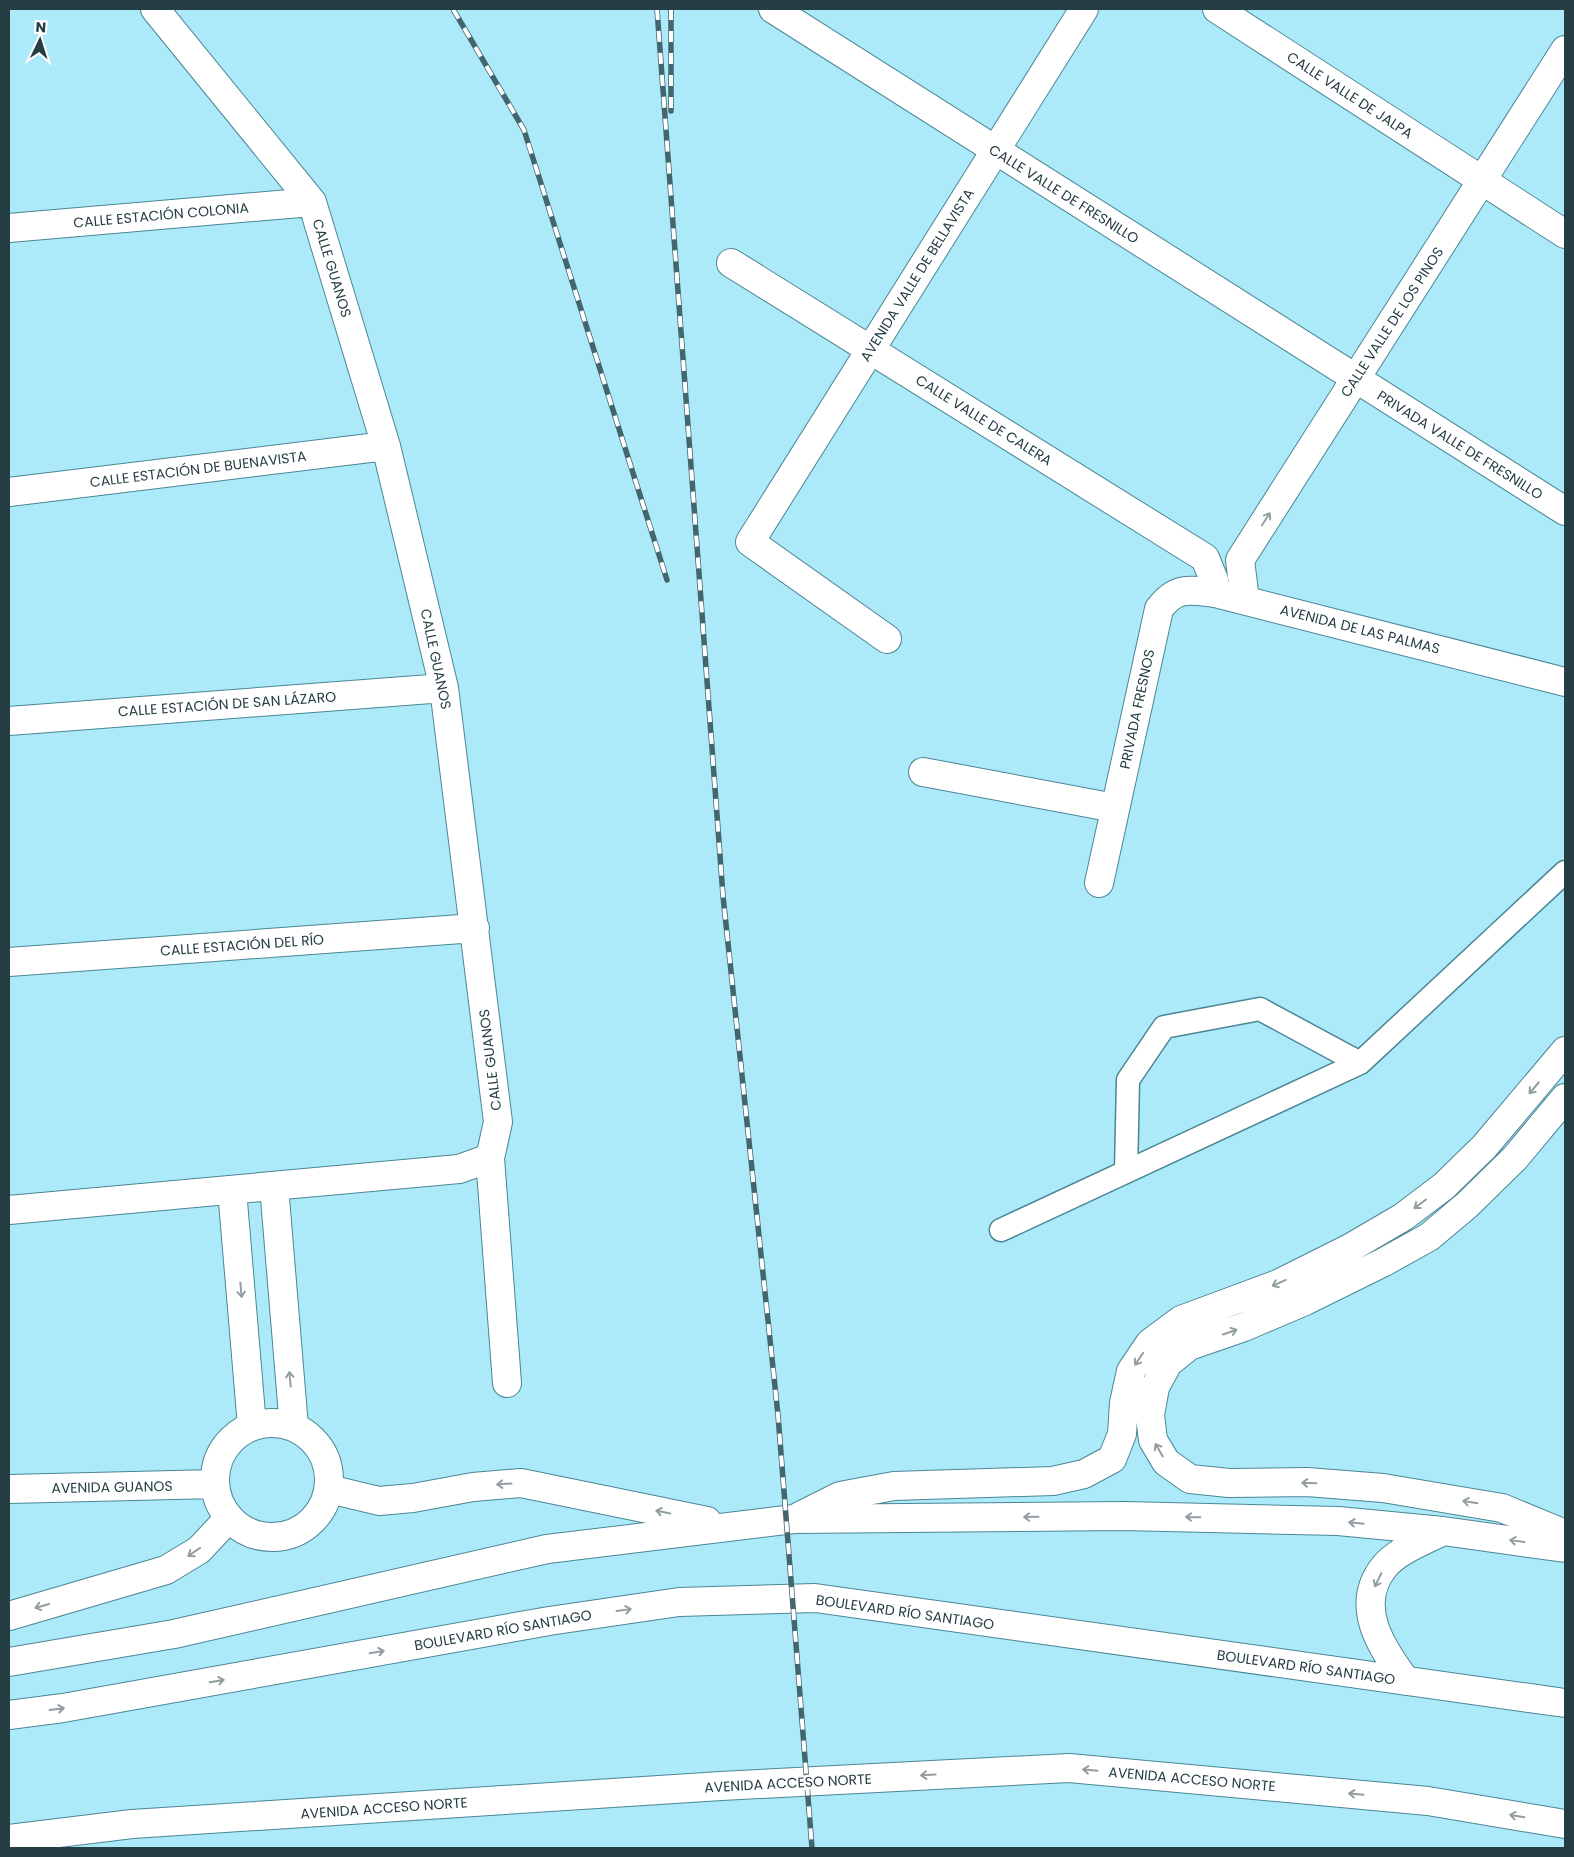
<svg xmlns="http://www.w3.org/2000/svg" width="1574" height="1857" viewBox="0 0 1574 1857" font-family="Poppins,sans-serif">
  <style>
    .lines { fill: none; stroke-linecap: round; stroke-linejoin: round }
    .lane-casing { stroke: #4b8695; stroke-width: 25 }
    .street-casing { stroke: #4b8695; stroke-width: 30 }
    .secondary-casing { stroke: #4b8695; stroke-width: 30 }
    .primary-casing { stroke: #4b8695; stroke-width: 30 }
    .lane { stroke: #fff; stroke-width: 22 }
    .street { stroke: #fff; stroke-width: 28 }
    .secondary { stroke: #fff; stroke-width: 28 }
    .primary { stroke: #fff; stroke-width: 28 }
    .rail-casing { stroke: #43656d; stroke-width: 5.5 }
    .rail { stroke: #fff; stroke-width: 4; stroke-dasharray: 11; stroke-linecap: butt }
    .oneway { stroke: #929ea2 }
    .labels { text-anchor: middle; stroke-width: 5; stroke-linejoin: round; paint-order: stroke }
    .street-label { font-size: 14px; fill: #243e44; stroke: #fff }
  </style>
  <rect width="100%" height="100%" fill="#aceaf9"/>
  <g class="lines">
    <g class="lane-casing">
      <path id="lane" d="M 1126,1172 L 1128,1080 L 1164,1027 L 1260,1009 L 1360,1063
        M 1001,1230 L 1360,1063 L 1565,872"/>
    </g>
    <g class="street-casing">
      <path id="street" d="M 155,9 L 312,202 L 386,446 L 444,688 L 498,1122 L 490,1158 L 507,1383
        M 773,9 L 1565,511
        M 1217,9 L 1565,234
        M 9,228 L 312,202
        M 731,263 L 1205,558 L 1214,580 L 1215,593
        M 9,492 L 386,446
        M 1245,600 L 1240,560 L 1565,50
        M 887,639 L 750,542 L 1084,9
        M 9,721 L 444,688
        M 923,772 L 1115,808
        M 1099,883 L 1159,609 C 1176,586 1189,590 1215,593 L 1565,682
        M 9,962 L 475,928
        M 274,1186 L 294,1427
        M 232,1190 L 252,1426
        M 9,1210 L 459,1169 L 490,1158
        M215 1480a57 57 0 1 1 114 0a57 57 0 1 1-114 0Z
        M 9,1489 L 215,1484"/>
    </g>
    <g class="secondary-casing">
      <path id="secondary" d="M 9,1839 L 132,1824 L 721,1786 L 1069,1768 L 1428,1801 L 1565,1824"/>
    </g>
    <g class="primary-casing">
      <path id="primary" d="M 1565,1098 L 1515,1158 L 1467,1205 L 1429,1237 L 1384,1262 L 1305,1301 L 1244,1327 L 1189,1346 L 1168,1363 L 1155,1387 L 1150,1415 L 1153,1440 L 1166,1462 L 1190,1479 L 1229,1483 L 1307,1482 L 1383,1488 L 1502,1508 L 1565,1534
        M 329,1489 L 379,1501 L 413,1498 L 473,1487 L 521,1483 L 707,1521
        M 800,1516 L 840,1496 L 894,1486 L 1053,1481 L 1084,1474 L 1112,1459 L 1122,1434 L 1124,1403 L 1131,1371 L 1150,1343 L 1181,1320 L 1278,1284 L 1350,1248 L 1403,1217 L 1444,1186 L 1484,1147 L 1565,1051
        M 9,1616 L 166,1570 L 199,1550 L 229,1518
        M 9,1662 L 174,1634 L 547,1549 L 794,1519 L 1124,1516 L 1338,1521 L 1443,1531 L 1565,1548
        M 1406,1681 C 1382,1649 1353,1606 1384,1567 C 1398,1550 1424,1541 1443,1531
        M 9,1715 L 63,1708 L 549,1621 L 679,1602 L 815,1598 L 1565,1703"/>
    </g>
    <use href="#lane" class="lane"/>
    <use href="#street" class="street"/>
    <use href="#secondary" class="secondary"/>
    <use href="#primary" class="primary"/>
    <g class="rail-casing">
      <path id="rail" d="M 453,9 L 524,130 L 667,580
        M 657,9 L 723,896 L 778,1415 L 812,1848
        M 671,9 L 671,111"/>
    </g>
    <use href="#rail" class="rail"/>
  </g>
  <defs><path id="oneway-shaft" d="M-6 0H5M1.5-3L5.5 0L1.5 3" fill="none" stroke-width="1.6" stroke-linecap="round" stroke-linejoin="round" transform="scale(1.25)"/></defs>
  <g class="oneway">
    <use href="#oneway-shaft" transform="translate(1266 519) rotate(-57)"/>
    <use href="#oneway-shaft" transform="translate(1534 1088) rotate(130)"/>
    <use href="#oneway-shaft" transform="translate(1420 1204) rotate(143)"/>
    <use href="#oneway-shaft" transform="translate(1279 1283) rotate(156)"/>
    <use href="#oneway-shaft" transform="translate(241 1290) rotate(85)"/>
    <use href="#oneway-shaft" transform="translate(1230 1332) rotate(-19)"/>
    <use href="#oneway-shaft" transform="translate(1139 1359) rotate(124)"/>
    <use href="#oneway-shaft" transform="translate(290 1379) rotate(-95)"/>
    <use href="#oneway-shaft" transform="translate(1159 1450) rotate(-120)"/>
    <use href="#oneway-shaft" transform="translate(1309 1483) rotate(-178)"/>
    <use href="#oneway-shaft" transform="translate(504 1484) rotate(176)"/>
    <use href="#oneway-shaft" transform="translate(1470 1502) rotate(-171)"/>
    <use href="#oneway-shaft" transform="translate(663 1512) rotate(-168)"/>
    <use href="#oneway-shaft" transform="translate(1031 1517) rotate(179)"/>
    <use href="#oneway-shaft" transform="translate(1193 1517) rotate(-179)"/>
    <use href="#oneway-shaft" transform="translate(1356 1523) rotate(-174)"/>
    <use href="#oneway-shaft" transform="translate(1517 1541) rotate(-172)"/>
    <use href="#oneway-shaft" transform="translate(194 1552) rotate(145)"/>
    <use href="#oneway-shaft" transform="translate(1378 1580) rotate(116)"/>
    <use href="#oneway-shaft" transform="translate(42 1606) rotate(164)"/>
    <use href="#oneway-shaft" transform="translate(624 1610) rotate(-8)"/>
    <use href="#oneway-shaft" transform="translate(377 1652) rotate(-10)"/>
    <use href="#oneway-shaft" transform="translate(217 1681) rotate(-10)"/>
    <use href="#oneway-shaft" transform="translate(57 1709) rotate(-7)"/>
    <use href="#oneway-shaft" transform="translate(1090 1770) rotate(-175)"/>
    <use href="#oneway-shaft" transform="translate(928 1775) rotate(177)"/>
    <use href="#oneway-shaft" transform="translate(1356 1794) rotate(-175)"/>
    <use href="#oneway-shaft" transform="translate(1517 1816) rotate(-170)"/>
  </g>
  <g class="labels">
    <g class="street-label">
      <text transform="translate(1350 95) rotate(33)" y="5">CALLE VALLE DE JALPA</text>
      <text transform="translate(1064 194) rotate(32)" y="5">CALLE VALLE DE FRESNILLO</text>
      <text transform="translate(161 215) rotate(-5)" y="5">CALLE ESTACIÓN COLONIA</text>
      <text transform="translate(332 268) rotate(73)" y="5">CALLE GUANOS</text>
      <text transform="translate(917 275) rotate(-58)" y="5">AVENIDA VALLE DE BELLAVISTA</text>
      <text transform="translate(1392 322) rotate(-57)" y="5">CALLE VALLE DE LOS PINOS</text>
      <text transform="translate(984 420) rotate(32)" y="5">CALLE VALLE DE CALERA</text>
      <text transform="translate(1460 445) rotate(32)" y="5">PRIVADA VALLE DE FRESNILLO</text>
      <text transform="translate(198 469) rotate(-7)" y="5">CALLE ESTACIÓN DE BUENAVISTA</text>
      <text transform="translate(1360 629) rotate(14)" y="5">AVENIDA DE LAS PALMAS</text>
      <text transform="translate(436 659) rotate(78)" y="5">CALLE GUANOS</text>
      <text transform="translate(227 704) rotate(-4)" y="5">CALLE ESTACIÓN DE SAN LÁZARO</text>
      <text transform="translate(1137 709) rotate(-78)" y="5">PRIVADA FRESNOS</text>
      <text transform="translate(242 945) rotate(-4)" y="5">CALLE ESTACIÓN DEL RÍO</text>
      <text transform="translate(490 1060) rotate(-97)" y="5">CALLE GUANOS</text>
      <text transform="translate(112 1487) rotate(-1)" y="5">AVENIDA GUANOS</text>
      <text transform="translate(905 1612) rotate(8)" y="5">BOULEVARD RÍO SANTIAGO</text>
      <text transform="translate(503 1630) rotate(-10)" y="5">BOULEVARD RÍO SANTIAGO</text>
      <text transform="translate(1306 1667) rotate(8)" y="5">BOULEVARD RÍO SANTIAGO</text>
      <text transform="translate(1192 1779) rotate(5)" y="5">AVENIDA ACCESO NORTE</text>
      <text transform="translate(788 1783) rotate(-3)" y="5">AVENIDA ACCESO NORTE</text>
      <text transform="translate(384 1808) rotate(-4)" y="5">AVENIDA ACCESO NORTE</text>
    </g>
  </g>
  <rect width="1574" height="1857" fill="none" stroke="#243e44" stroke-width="20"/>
  <g transform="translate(40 40) rotate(4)" stroke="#ffffff" stroke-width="4" paint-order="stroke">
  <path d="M0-4L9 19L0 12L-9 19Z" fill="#243e44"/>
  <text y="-8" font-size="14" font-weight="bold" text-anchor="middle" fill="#243e44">N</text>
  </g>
</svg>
